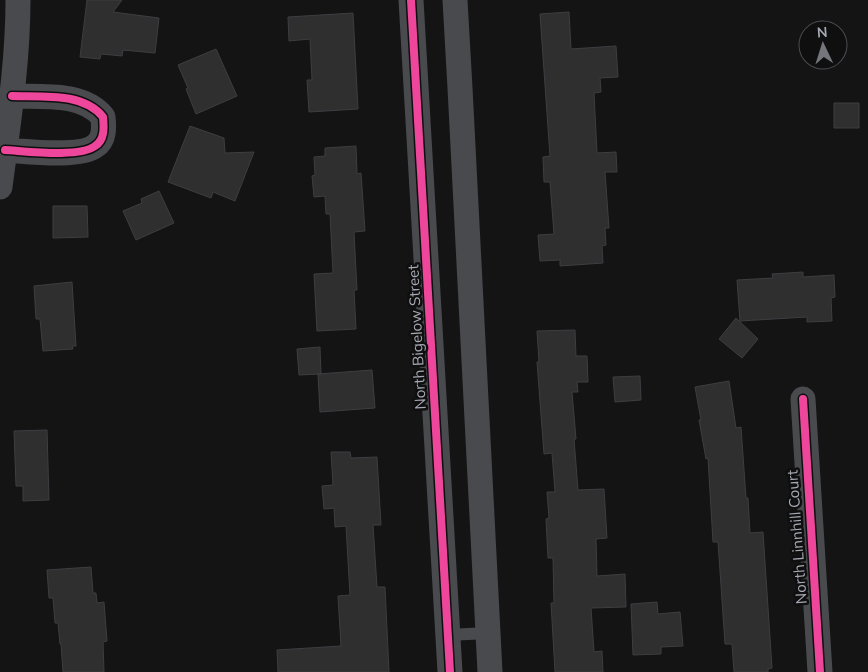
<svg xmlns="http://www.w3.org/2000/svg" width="868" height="672" viewBox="0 0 868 672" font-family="Mulish,sans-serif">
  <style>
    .building { fill: #2f2f30; stroke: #3d3e41 }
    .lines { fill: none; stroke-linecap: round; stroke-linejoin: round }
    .lane { stroke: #494a4d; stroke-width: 12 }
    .street { stroke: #494a4d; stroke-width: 25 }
    .cycleway-casing { stroke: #0f0f10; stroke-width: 11 }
    .cycleway { stroke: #ed469a; stroke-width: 8 }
    .labels { text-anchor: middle; stroke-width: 5; stroke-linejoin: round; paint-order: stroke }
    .street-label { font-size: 15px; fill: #a7aab4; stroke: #0f0f10 }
  </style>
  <rect width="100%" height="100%" fill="#141415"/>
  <path class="building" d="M 87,0 L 122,0 L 113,12 L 159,18 L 155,53 L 123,50 L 122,56 L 101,54 L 100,59 L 80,57 Z
    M 569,12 L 571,49 L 616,46 L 618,77 L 600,78 L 601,92 L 594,93 L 597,153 L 616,152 L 617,172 L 605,172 L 609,228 L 605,228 L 606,245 L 602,246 L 603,263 L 560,266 L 560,260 L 540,261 L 538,235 L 554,234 L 550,182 L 544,182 L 543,157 L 550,156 L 540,14 Z
    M 353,13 L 358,109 L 309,112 L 307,80 L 312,80 L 310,39 L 289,41 L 288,17 Z
    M 216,49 L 237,96 L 196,114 L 186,89 L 188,88 L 178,65 Z
    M 834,103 L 859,103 L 859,128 L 834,128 Z
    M 190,126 L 224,138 L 225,153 L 254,152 L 235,201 L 213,192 L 211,198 L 168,182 Z
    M 356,146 L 357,174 L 361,173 L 365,231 L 354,232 L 357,290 L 354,290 L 356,329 L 317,331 L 314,274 L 333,273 L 330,214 L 326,214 L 325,196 L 314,197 L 312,176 L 315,175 L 314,157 L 325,156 L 325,148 Z
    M 159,191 L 174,223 L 136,240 L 123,211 L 142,203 L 141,199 Z
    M 53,206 L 87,206 L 88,237 L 53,238 Z
    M 803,272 L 803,277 L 834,275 L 835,297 L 831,298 L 832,321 L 807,322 L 807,317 L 740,321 L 737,280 L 773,278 L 772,274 Z
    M 72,282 L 76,346 L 72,346 L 73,349 L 43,351 L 40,319 L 36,319 L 34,286 Z
    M 736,318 L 758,339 L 742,358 L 719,339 Z
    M 575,330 L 576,356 L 587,356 L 588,382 L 577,382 L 578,392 L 572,392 L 576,439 L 574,439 L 578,490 L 604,489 L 607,538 L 596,539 L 597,576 L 625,574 L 626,607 L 591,608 L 594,652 L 602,651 L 603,672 L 555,672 L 551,603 L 554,603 L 553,558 L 548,558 L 546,519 L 549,518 L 547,492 L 555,492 L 552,453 L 544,454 L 537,362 L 539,362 L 537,331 Z
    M 320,347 L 321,374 L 299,375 L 297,349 Z
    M 372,370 L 375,408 L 320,412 L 318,374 Z
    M 640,376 L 641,400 L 615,402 L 613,377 Z
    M 729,381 L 736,428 L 741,427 L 746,498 L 748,498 L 750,533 L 763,532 L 772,668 L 768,669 L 768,672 L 734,672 L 732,644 L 725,644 L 718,542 L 713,542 L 708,458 L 706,459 L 699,420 L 701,420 L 695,387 Z
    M 47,430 L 49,500 L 23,501 L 23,486 L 16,486 L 14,431 Z
    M 331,452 L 350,452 L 351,458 L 377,457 L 381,525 L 373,525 L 377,587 L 385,587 L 389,672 L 278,672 L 277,650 L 341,646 L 338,596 L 350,595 L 346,526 L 335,527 L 334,508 L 324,509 L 322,486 L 333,485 Z
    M 91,567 L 93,593 L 96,593 L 97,603 L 104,602 L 107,641 L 103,642 L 104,672 L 63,672 L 61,644 L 60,644 L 58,623 L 55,623 L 53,598 L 49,598 L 47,570 Z
    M 657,602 L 658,614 L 680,612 L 683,646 L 661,647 L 661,654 L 633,655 L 631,604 Z"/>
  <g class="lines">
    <path class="lane" d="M 448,635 L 488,633"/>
    <path class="street" d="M 411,0 L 450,672
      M 455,0 L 460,88 L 490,672
      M 5,150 C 25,151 80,158 95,146 C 105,140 104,127 103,117 C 83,92 42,97 12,96
      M 0,187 C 8,125 18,63 18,0
      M 803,399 L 820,672"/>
    <g class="cycleway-casing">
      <path id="cycleway" d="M 411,0 L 450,672
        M 5,150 C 25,151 80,158 95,146 C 105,140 104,127 103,117 C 83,92 42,97 12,96
        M 803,399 L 820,672"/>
    </g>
    <use href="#cycleway" class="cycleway"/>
  </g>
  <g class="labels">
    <g class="street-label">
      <text transform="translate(417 337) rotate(-93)" y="5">North Bigelow Street</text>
      <text transform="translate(797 537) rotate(-94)" y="5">North Linnhill Court</text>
    </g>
  </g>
  <g transform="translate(823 45) rotate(356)"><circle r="24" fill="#0f0f10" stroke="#4c4d52"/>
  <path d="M0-4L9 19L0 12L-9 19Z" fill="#74767c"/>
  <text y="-8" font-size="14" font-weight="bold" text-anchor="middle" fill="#a7aab4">N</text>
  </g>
</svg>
